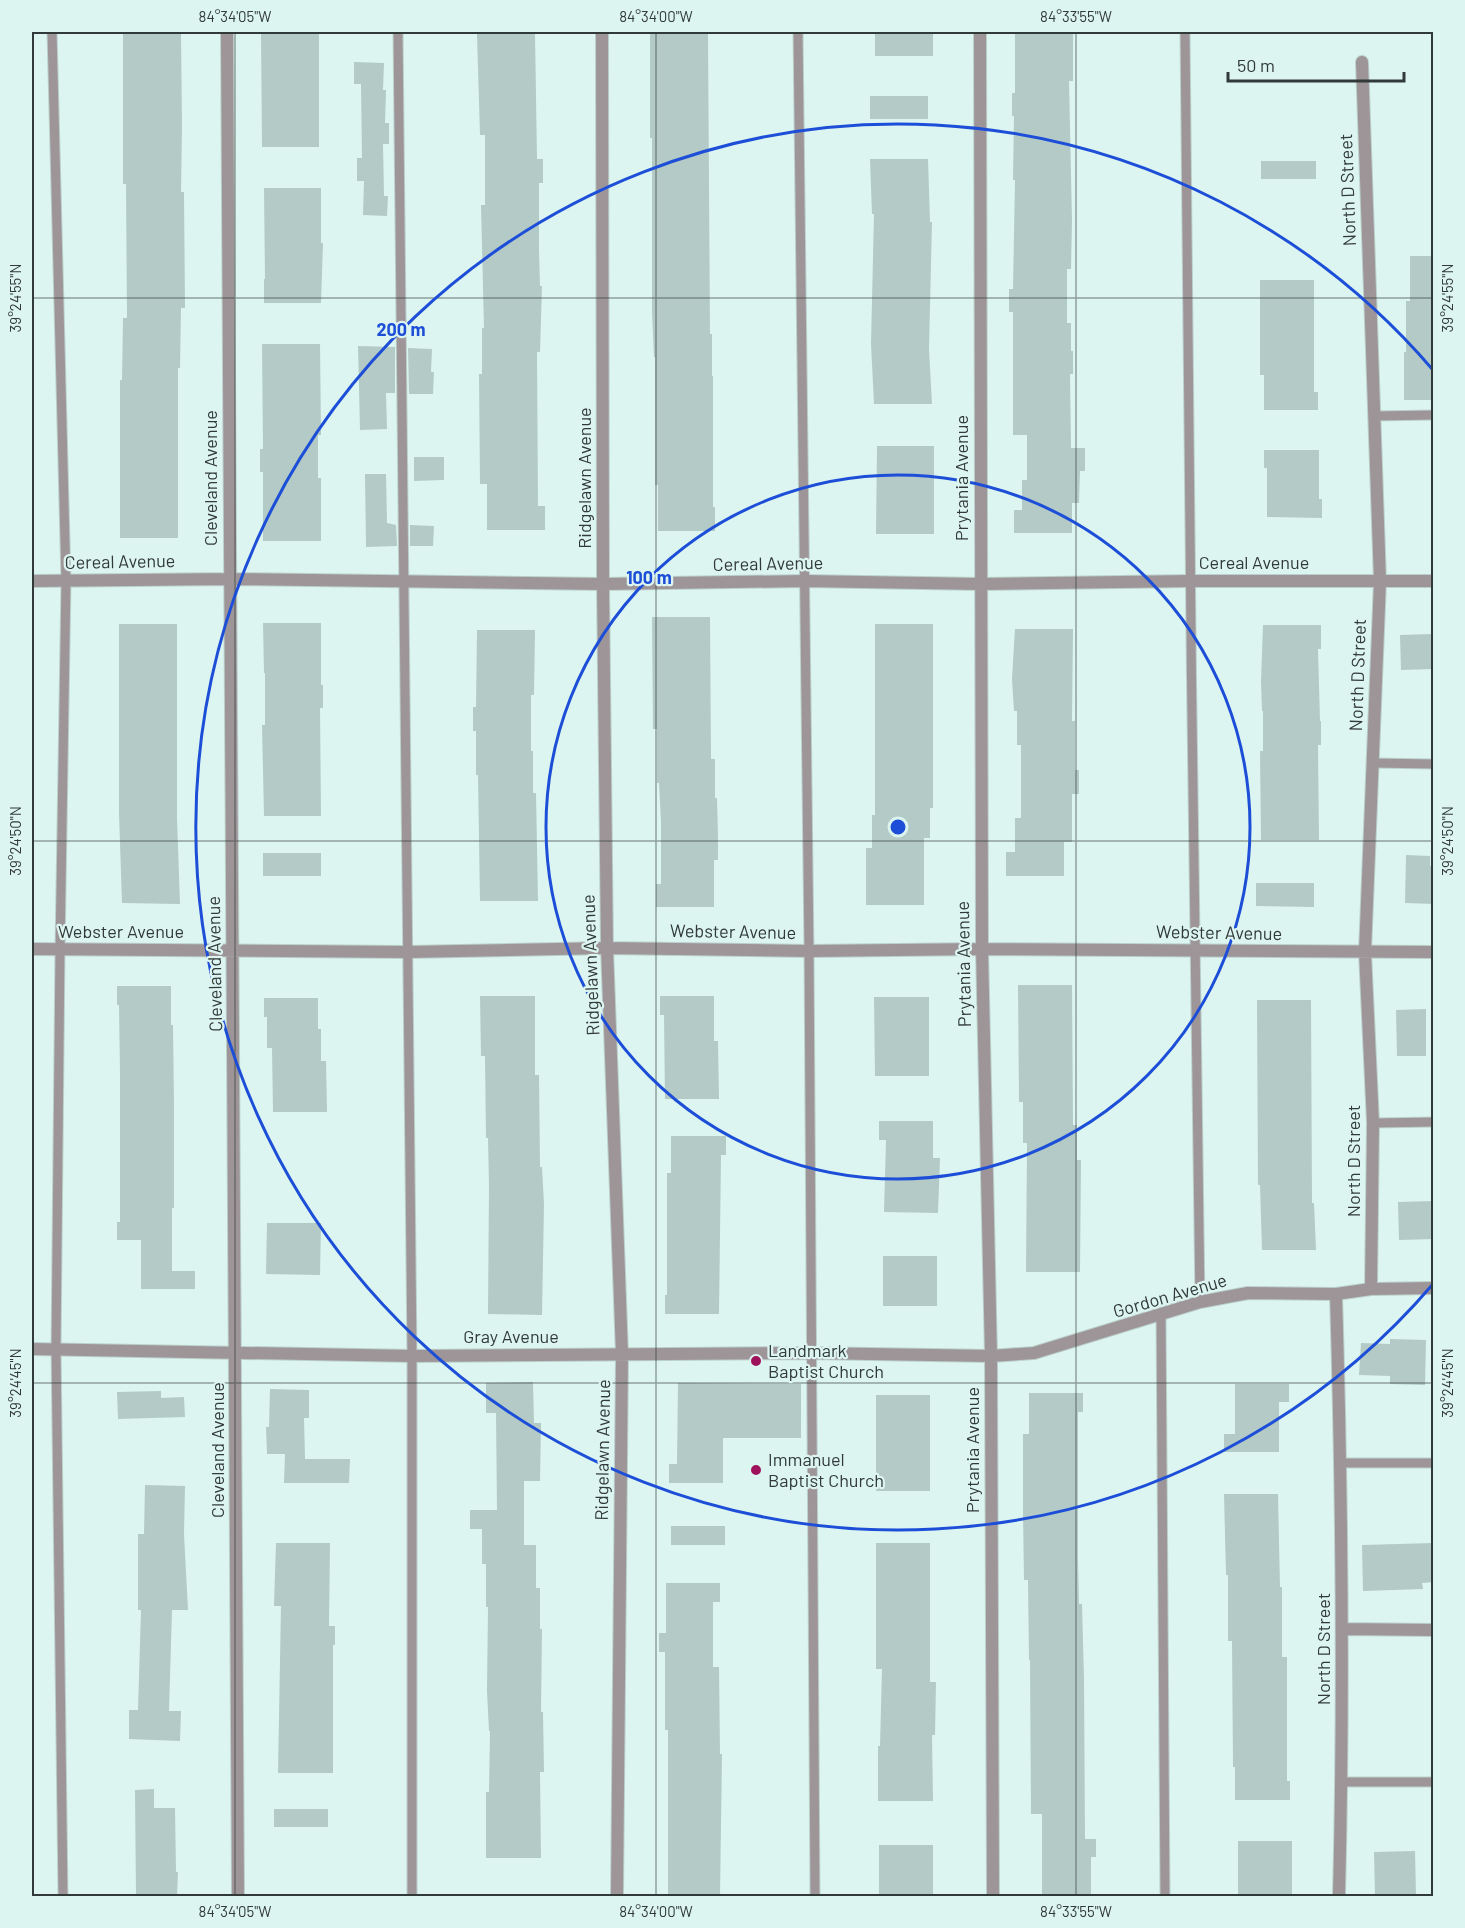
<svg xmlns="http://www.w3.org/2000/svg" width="1465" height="1928" viewBox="0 0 1465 1928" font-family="Barlow,sans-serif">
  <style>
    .building { fill: #b3cac6 }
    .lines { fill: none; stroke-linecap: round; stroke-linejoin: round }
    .service-casing { stroke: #bbd0cb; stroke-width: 11 }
    .minor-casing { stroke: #bbd0cb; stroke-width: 14 }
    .service { stroke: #9e9598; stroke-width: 9 }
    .minor { stroke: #9e9598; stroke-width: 12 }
    .ticks { fill: none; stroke: #313a38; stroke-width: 1.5; stroke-opacity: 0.45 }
    .ring { fill: none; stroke: #1d4ed8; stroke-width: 3 }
    .poi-dot { fill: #9f115b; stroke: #ddf5f0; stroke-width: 2 }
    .labels { text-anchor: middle; stroke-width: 4.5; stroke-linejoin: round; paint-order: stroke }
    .street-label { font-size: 18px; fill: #313a38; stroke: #ddf5f0 }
    .poi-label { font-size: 18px; fill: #313a38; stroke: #ddf5f0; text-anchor: start }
    .centre { fill: #1d4ed8; stroke: #ddf5f0; stroke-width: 3 }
    .ring-label { font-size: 18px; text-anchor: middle; font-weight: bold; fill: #1d4ed8; stroke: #ddf5f0; stroke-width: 4.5; stroke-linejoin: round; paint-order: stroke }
    .neatline { fill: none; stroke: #313a38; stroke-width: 2 }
    .ticks-label { font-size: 15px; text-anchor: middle; fill: #313a38 }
  </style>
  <rect width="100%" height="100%" fill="#ddf5f0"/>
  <path class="building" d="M 123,32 L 181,32 L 182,125 L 181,192 L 184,192 L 185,308 L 181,308 L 180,368 L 178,368 L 178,538 L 120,538 L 120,380 L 122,380 L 123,318 L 127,318 L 126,184 L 123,184 Z
    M 261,32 L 319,32 L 319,147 L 262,147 Z
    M 1015,32 L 1073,32 L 1073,81 L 1069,81 L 1072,221 L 1071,269 L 1067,269 L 1067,323 L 1071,323 L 1071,351 L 1073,351 L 1073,374 L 1070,374 L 1071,448 L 1085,448 L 1085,471 L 1080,471 L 1079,503 L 1072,503 L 1072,533 L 1014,533 L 1014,510 L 1022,510 L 1022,480 L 1027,480 L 1027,435 L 1013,435 L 1013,312 L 1009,312 L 1009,289 L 1013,289 L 1015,180 L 1013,180 L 1014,116 L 1012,116 L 1012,93 L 1015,93 Z
    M 875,33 L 933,33 L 933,56 L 875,56 Z
    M 477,34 L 535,34 L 537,159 L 543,159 L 543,183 L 539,183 L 539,249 L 540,286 L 542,286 L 540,352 L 537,352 L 538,506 L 545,506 L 545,530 L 487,530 L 487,484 L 480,484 L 479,374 L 482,374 L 482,328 L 484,328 L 481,205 L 485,205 L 485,135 L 480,135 Z
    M 650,34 L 708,34 L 710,334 L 712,334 L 712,376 L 713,376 L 713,507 L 715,507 L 715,531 L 658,531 L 658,485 L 655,485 L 655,357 L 654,357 L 652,312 L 652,138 L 650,138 Z
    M 354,62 L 384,63 L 383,90 L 386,90 L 385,123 L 389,123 L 389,144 L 383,144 L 384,196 L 388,196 L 387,216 L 363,215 L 364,181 L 357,181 L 357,158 L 362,158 L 361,84 L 354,84 Z
    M 870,96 L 928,96 L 928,119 L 870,119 Z
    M 870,159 L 928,159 L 930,222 L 932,222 L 929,349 L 932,404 L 874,404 L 871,344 L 874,214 L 872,214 Z
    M 1261,161 L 1316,161 L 1316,179 L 1261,179 Z
    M 264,188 L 321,188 L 321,243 L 323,243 L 321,303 L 264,303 L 264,279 L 265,279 Z
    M 1410,256 L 1434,256 L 1434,400 L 1404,400 L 1404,352 L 1406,352 L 1406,301 L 1410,301 Z
    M 1260,280 L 1314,280 L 1314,392 L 1318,392 L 1318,410 L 1264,410 L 1264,375 L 1260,375 Z
    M 262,344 L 320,344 L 321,435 L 318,435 L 318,478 L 321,478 L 321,541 L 263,541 L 263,472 L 260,472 L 260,449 L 263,449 Z
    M 358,346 L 395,347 L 395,393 L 386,393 L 387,429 L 360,430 Z
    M 408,348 L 432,349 L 431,372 L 434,372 L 433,394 L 409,394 Z
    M 877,446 L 934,446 L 934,534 L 876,534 Z
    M 1264,450 L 1319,450 L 1319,499 L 1322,499 L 1322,518 L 1267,517 L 1267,468 L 1264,468 Z
    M 414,457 L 444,457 L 444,480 L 414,481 Z
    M 365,474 L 386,474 L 387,523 L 396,525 L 397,546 L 366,547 Z
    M 410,525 L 434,526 L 433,546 L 410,546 Z
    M 652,617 L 710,617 L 711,759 L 715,759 L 715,798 L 717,798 L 718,836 L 718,860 L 714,860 L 714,907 L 656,907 L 656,884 L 661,884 L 661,821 L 659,783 L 657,783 L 657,729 L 653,729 Z
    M 263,623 L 321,623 L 321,685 L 323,685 L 323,708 L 320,708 L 321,816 L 264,816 L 262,725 L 265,725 L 265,673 L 264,673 Z
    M 119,624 L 177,624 L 177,818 L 180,904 L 122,903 L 119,813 Z
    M 875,624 L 933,624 L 933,808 L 930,808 L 930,838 L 924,838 L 924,905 L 866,905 L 866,848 L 872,848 L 872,815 L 875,815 Z
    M 1263,625 L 1321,625 L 1321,649 L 1318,649 L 1320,721 L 1321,721 L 1321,745 L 1318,745 L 1319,840 L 1261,840 L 1260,751 L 1263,751 L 1263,711 L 1262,711 L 1261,681 Z
    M 1015,629 L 1073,629 L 1072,721 L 1075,721 L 1075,770 L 1079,770 L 1079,794 L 1072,794 L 1072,842 L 1064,842 L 1064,876 L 1006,876 L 1006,852 L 1015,852 L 1015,818 L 1021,818 L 1021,745 L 1017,745 L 1017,711 L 1014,711 L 1012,679 Z
    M 477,630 L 535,630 L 534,695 L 531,695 L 531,751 L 533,751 L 533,793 L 536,793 L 538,901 L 480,901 L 478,775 L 476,775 L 476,731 L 473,731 L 473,707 L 476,707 Z
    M 1432,634 L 1433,669 L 1401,670 L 1400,635 Z
    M 263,853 L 321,853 L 321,876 L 263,876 Z
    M 1406,855 L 1430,856 L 1430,866 L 1434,867 L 1434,904 L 1405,903 Z
    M 1256,883 L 1314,883 L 1314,907 L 1256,906 Z
    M 1018,985 L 1072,985 L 1073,1125 L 1077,1125 L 1077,1160 L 1081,1160 L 1080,1272 L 1026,1272 L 1027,1143 L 1023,1143 L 1023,1102 L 1019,1102 Z
    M 117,986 L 171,986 L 171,1025 L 173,1025 L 174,1105 L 174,1208 L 172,1208 L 172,1271 L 195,1271 L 195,1289 L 141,1289 L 141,1240 L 117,1240 L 117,1222 L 120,1222 L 120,1073 L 119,1005 L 117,1005 Z
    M 480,996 L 535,996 L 535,1075 L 539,1075 L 540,1167 L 542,1167 L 544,1204 L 542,1315 L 488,1314 L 489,1185 L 488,1138 L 486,1138 L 485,1056 L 481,1056 Z
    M 660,996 L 714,996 L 714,1041 L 718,1041 L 719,1099 L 665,1099 L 664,1015 L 660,1015 Z
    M 874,997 L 929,997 L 929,1076 L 875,1076 Z
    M 264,998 L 318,998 L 318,1029 L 321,1029 L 321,1061 L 326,1061 L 327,1112 L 273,1112 L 272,1048 L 267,1048 L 267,1017 L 264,1017 Z
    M 1257,1000 L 1311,1000 L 1312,1203 L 1314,1203 L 1316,1250 L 1262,1250 L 1260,1185 L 1258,1185 Z
    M 1426,1009 L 1426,1056 L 1397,1056 L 1396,1010 Z
    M 879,1121 L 933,1121 L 933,1158 L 940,1158 L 938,1213 L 884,1212 L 886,1140 L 879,1140 Z
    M 671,1136 L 726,1136 L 726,1155 L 721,1155 L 719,1314 L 665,1314 L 665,1295 L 667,1295 L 667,1173 L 671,1173 Z
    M 1433,1201 L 1434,1239 L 1399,1240 L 1398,1202 Z
    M 267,1223 L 321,1223 L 320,1275 L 266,1274 Z
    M 883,1256 L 937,1256 L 937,1306 L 883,1306 Z
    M 1390,1339 L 1426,1340 L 1425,1385 L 1390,1384 L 1390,1376 L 1359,1375 L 1361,1343 L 1390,1344 Z
    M 533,1382 L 534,1423 L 541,1423 L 540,1481 L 524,1481 L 524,1545 L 536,1545 L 536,1588 L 540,1588 L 540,1629 L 542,1629 L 541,1712 L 543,1712 L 544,1772 L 540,1772 L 541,1858 L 486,1858 L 486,1792 L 489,1792 L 490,1731 L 489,1731 L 487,1691 L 488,1607 L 486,1607 L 486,1564 L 482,1564 L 482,1529 L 470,1529 L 470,1510 L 497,1510 L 496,1413 L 486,1413 L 486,1383 Z
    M 678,1383 L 801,1384 L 801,1438 L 723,1438 L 723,1483 L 669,1483 L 669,1464 L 677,1464 Z
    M 1235,1384 L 1289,1384 L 1289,1402 L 1279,1402 L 1279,1452 L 1224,1452 L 1224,1434 L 1235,1434 Z
    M 270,1389 L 309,1390 L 309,1418 L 304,1418 L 305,1459 L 350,1459 L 349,1483 L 284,1483 L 285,1454 L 267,1454 L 266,1427 L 269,1427 Z
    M 161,1391 L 161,1398 L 184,1397 L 185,1417 L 118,1419 L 117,1392 Z
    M 1029,1393 L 1083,1393 L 1083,1412 L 1078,1412 L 1078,1561 L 1079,1604 L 1082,1604 L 1084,1679 L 1085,1839 L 1096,1839 L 1096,1857 L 1091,1857 L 1091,1896 L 1042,1896 L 1042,1814 L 1031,1814 L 1030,1660 L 1029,1660 L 1028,1580 L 1024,1580 L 1023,1513 L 1023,1434 L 1029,1434 Z
    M 876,1395 L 930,1395 L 930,1491 L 876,1491 Z
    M 145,1485 L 185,1486 L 184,1534 L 188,1610 L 172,1610 L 169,1711 L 181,1711 L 180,1741 L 129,1739 L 129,1710 L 138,1710 L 141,1610 L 138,1610 L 138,1534 L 144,1534 Z
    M 1224,1494 L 1278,1494 L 1280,1587 L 1282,1587 L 1282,1657 L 1287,1657 L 1287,1781 L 1290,1781 L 1290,1800 L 1235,1800 L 1235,1767 L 1233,1767 L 1232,1641 L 1228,1641 L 1228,1575 L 1226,1575 Z
    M 671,1526 L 725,1526 L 725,1545 L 671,1545 Z
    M 276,1543 L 330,1543 L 329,1626 L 335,1626 L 335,1645 L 333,1645 L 333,1773 L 278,1773 L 281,1606 L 274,1606 Z
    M 876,1543 L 930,1543 L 930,1682 L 936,1682 L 935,1735 L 932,1735 L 933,1801 L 878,1801 L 878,1746 L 880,1746 L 882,1669 L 876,1669 Z
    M 1434,1543 L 1434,1582 L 1422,1583 L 1423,1589 L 1363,1591 L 1362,1545 Z
    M 666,1583 L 720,1583 L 720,1602 L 713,1602 L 713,1667 L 719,1667 L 720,1754 L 722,1754 L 720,1896 L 668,1896 L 668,1730 L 665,1730 L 665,1652 L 659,1652 L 659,1633 L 666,1633 Z
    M 154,1789 L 154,1808 L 175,1808 L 176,1872 L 178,1872 L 177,1896 L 136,1896 L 135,1790 Z
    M 274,1809 L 328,1809 L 328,1827 L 274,1827 Z
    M 1238,1841 L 1292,1841 L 1292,1896 L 1238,1896 Z
    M 879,1845 L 933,1845 L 933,1896 L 879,1896 Z
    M 1415,1851 L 1416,1896 L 1375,1896 L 1374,1852 Z"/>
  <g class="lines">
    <g class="service-casing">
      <path id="service" d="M 52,32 L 66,581 L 60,950 L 56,1349 L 63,1896
        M 398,32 L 412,1356 L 412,1896
        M 798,32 L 809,951 L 815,1896
        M 1185,32 C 1190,455 1192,879 1200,1302
        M 1374,416 L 1434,415
        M 1373,763 L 1434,764
        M 1373,1123 L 1434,1122
        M 1161,1315 L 1165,1896
        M 1341,1463 L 1434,1463
        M 1342,1782 L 1434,1782"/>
    </g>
    <g class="minor-casing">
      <path id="minor" d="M 227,32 L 238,1896
        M 602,32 L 603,584 L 607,948 L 622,1354 L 617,1896
        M 980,32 L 982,949 L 991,1356 L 993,1896
        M 1362,62 L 1380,581 L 1365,952 L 1373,1123 L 1371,1289
        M 32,581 L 230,579 L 603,584 L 805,581 L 980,584 L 1191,581 L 1434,581
        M 32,949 L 408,952 L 607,948 L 809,951 L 982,949 L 1434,952
        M 1336,1294 C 1342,1495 1344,1695 1339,1896
        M 32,1349 L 412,1356 L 811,1353 L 991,1356 L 1034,1353 L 1200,1302 L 1248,1293 L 1336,1294 L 1371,1289 L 1434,1288
        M 1342,1629 L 1434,1630"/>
    </g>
    <use href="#service" class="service"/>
    <use href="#minor" class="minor"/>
  </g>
  <path class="ticks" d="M 235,32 L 235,1896M 656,32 L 656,1896M 1076,32 L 1076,1896M 32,298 L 1434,298M 32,841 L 1434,841M 32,1383 L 1434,1383"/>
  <g class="ring">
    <circle cx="898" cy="827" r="352"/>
    <path d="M1433 1284A703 703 0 1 1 1433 370"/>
  </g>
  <g class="poi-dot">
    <circle cx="756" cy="1361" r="6"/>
    <circle cx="756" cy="1470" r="6"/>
  </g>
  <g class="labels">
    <g class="street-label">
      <text transform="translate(1348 190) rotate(-92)" y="6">North D Street</text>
      <text transform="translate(211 478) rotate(-90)" y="6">Cleveland Avenue</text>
      <text transform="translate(585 478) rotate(-90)" y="6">Ridgelawn Avenue</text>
      <text transform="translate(962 478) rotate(-90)" y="6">Prytania Avenue</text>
      <text transform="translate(120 562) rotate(-1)" y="6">Cereal Avenue</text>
      <text x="1254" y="569">Cereal Avenue</text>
      <text transform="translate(768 564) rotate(-1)" y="6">Cereal Avenue</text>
      <text transform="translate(1358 675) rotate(-88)" y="6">North D Street</text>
      <text x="121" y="938">Webster Avenue</text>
      <text transform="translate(733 932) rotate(1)" y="6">Webster Avenue</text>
      <text transform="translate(1219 933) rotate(1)" y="6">Webster Avenue</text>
      <text transform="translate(215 964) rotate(-91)" y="6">Cleveland Avenue</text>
      <text transform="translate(964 964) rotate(-91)" y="6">Prytania Avenue</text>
      <text transform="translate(591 965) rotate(-92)" y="6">Ridgelawn Avenue</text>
      <text transform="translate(1354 1161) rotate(-90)" y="6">North D Street</text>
      <text transform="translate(1170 1296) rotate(-16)" y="6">Gordon Avenue</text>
      <text x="511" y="1343">Gray Avenue</text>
      <text transform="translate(218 1450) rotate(-90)" y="6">Cleveland Avenue</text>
      <text transform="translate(603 1450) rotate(-89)" y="6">Ridgelawn Avenue</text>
      <text transform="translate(973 1450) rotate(-90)" y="6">Prytania Avenue</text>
      <text transform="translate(1324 1649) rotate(-90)" y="6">North D Street</text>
    </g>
    <g class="poi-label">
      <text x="768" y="1357">Landmark<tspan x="768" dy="21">Baptist Church</tspan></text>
      <text x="768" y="1466">Immanuel<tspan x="768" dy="21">Baptist Church</tspan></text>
    </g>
  </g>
  <circle cx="898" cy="827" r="9" class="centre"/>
  <g class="ring-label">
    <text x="401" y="336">200 m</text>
    <text x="649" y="584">100 m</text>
  </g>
  <rect width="1465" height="1928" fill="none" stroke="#ddf5f0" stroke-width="66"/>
  <path d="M1228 72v9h176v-9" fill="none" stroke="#313a38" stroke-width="3"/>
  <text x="1237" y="72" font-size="18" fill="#313a38" stroke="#ddf5f0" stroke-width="4.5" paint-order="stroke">50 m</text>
  <rect x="33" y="33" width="1399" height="1862" class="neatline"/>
  <g class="ticks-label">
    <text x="235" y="22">84°34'05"W</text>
    <text x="656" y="22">84°34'00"W</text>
    <text x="1076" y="22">84°33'55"W</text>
    <text transform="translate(16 298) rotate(-90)" y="5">39°24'55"N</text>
    <text transform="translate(1448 298) rotate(-90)" y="5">39°24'55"N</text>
    <text transform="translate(16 841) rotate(-90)" y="5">39°24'50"N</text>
    <text transform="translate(1448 841) rotate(-90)" y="5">39°24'50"N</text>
    <text transform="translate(16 1383) rotate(-90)" y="5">39°24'45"N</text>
    <text transform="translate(1448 1383) rotate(-90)" y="5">39°24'45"N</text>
    <text x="235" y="1917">84°34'05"W</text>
    <text x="656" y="1917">84°34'00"W</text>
    <text x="1076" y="1917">84°33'55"W</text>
  </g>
</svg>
